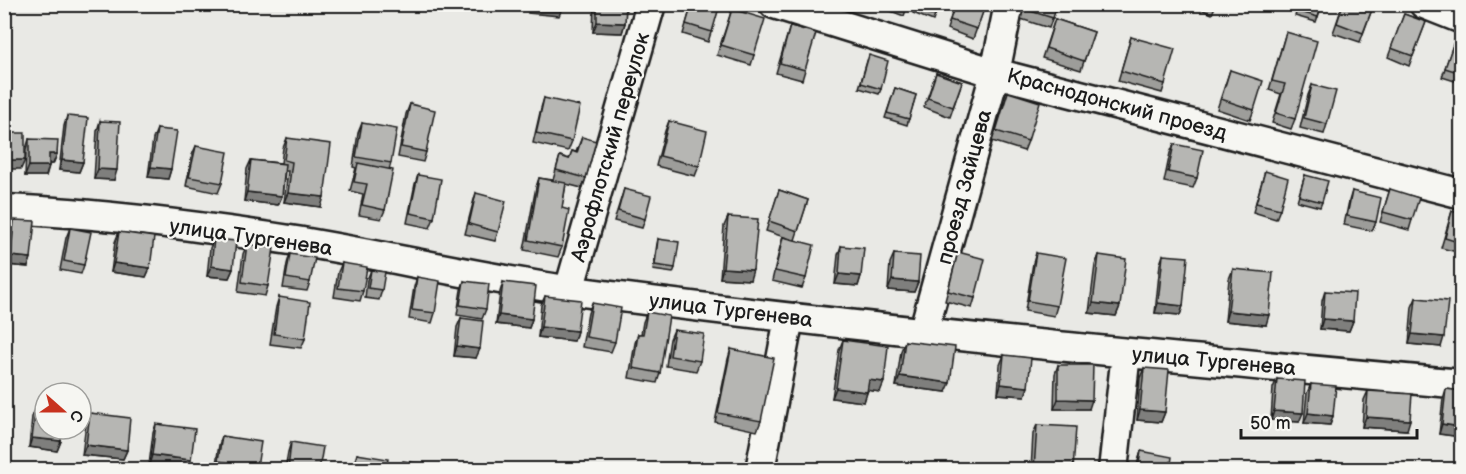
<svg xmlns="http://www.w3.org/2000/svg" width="1466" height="474" viewBox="0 0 1466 474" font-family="'Balsamiq Sans',sans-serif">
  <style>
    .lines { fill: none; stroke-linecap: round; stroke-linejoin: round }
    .minor-casing { stroke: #1c1c1c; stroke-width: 33 }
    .minor { stroke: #f6f6f2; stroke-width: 28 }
    .wall { fill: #9d9d9a; stroke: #1c1c1c; stroke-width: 1.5 }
    .shaded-wall { fill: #7f7f7d; stroke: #1c1c1c; stroke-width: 1.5 }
    .building { fill: #b6b6b3; stroke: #1c1c1c; stroke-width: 1.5 }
    .labels { text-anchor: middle; stroke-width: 4.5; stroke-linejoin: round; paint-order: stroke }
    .street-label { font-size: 21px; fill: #1c1c1c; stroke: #f6f6f2 }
  </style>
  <rect width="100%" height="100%" fill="#e9e9e5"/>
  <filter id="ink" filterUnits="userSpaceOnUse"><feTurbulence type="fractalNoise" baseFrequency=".0167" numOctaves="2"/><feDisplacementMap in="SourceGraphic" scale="12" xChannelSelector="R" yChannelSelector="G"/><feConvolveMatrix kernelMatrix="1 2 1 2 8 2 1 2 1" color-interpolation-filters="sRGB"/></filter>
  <g filter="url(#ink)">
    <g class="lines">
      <g class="minor-casing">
        <path id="minor" d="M 774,4 L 995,73 L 1462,194
          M 1424,4 L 1462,19
          M 4,209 C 100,213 196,226 290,240 C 385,255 479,278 574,291 C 869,330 1165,357 1462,384
          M 569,290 L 651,4
          M 923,333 L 995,73 L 1009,4
          M 760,470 L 789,318
          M 1113,470 L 1126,353"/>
      </g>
      <use href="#minor" class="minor"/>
    </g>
    <path class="wall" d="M 594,4 L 626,4 L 625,23 L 622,33 L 593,32 Z
      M 692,4 L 720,4 L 708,42 L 683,34 Z
      M 881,4 L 908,4 L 904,16 L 880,7 Z
      M 916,4 L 939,4 L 933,21 L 913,13 Z
      M 955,4 L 985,6 L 973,39 L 947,29 Z
      M 1025,4 L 1057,4 L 1049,28 L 1021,19 Z
      M 1189,4 L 1216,4 L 1212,14 Z
      M 1299,4 L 1322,4 L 1316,22 L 1295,16 Z
      M 1343,4 L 1374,4 L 1360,42 L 1333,33 Z
      M 732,9 L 754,55 L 751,65 L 717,55 Z
      M 1404,14 L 1426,22 L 1409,66 L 1388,57 Z
      M 1055,19 L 1094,32 L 1081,70 L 1042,58 Z
      M 790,26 L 805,70 L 802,80 L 776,73 Z
      M 1286,32 L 1295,119 L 1291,129 L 1272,123 L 1281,94 L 1269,90 Z
      M 1131,37 L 1165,84 L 1162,93 L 1118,81 Z
      M 1455,39 L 1461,41 L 1461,83 L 1442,77 Z
      M 867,61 L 881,89 L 879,94 L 859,88 Z
      M 1230,70 L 1254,110 L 1250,120 L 1217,109 Z
      M 936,73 L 962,82 L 950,117 L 924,107 Z
      M 1312,85 L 1327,124 L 1324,134 L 1300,128 L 1308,95 Z
      M 895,88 L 916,95 L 907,125 L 885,118 Z
      M 1008,92 L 1028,141 L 1024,151 L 992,141 Z
      M 544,98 L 572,141 L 568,151 L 533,143 L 541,108 Z
      M 410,104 L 426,152 L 423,162 L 398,157 L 406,114 Z
      M 67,116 L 83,162 L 79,172 L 59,170 L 64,126 Z
      M 100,121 L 114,180 L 94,179 L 97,131 Z
      M 669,121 L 699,166 L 695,176 L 656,166 L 665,131 Z
      M 362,123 L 391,163 L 389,170 L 385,210 L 381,219 L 359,215 L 363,194 L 350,191 L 356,168 L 353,167 L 358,133 Z
      M 157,129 L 171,169 L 168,179 L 148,177 L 153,139 Z
      M 582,137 L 586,178 L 582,188 L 566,184 L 562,208 L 562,247 L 558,257 L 524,250 L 536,187 L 539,178 L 553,180 L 560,156 L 569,159 L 572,151 L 576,152 Z
      M 287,138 L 321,207 L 284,202 L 288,171 L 285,171 L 282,196 L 278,205 L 244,201 L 247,169 L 251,160 L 281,163 L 283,148 Z
      M 29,139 L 57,154 L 53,164 L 49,164 L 46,176 L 25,176 L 26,149 Z
      M 1174,144 L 1197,178 L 1193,188 L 1164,182 L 1170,153 Z
      M 196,146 L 222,183 L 218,193 L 186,186 L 192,155 Z
      M 1265,171 L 1280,209 L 1276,219 L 1253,212 Z
      M 418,175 L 434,218 L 430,228 L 407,223 L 415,184 Z
      M 1305,175 L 1322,202 L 1320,207 L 1297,201 Z
      M 624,189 L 645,219 L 642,228 L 614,221 Z
      M 1390,189 L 1412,220 L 1409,230 L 1380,222 Z
      M 779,190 L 808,200 L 795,240 L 806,278 L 802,288 L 772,281 L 780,247 L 783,237 L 790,239 L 766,231 Z
      M 1352,191 L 1376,222 L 1372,231 L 1344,225 L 1349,201 Z
      M 476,193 L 498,232 L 495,241 L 465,234 L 473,203 Z
      M 1452,211 L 1461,214 L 1461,253 L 1441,248 Z
      M 728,217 L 750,280 L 720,278 L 724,226 Z
      M 14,220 L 31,258 L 28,267 L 7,265 L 11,229 Z
      M 70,228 L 84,265 L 81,274 L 60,270 L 66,238 Z
      M 119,232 L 150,268 L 146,277 L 111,272 L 115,242 Z
      M 214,239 L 233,269 L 229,278 L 207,276 L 210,248 Z
      M 658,239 L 675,268 L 673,273 L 653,270 L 657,244 Z
      M 247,244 L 268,286 L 265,296 L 238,292 L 243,254 Z
      M 841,246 L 861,276 L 858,286 L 835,284 L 838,255 Z
      M 958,252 L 975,298 L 972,308 L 945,301 Z
      M 1036,253 L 1057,306 L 1054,316 L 1025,311 L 1033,263 Z
      M 290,254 L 310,282 L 307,291 L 283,288 L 287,264 Z
      M 894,254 L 918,282 L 914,292 L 888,290 L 890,263 Z
      M 1099,255 L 1120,306 L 1116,316 L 1089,313 L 1095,265 Z
      M 1163,255 L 1183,306 L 1180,315 L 1155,313 L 1160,264 Z
      M 342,263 L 363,291 L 360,301 L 334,297 L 338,272 Z
      M 1233,269 L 1266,325 L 1225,321 L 1229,279 Z
      M 371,270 L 382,290 L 379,300 L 365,298 L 367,280 Z
      M 417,277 L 435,313 L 432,323 L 409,319 L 414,287 Z
      M 464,281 L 486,309 L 482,319 L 457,315 L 461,290 Z
      M 503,282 L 532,319 L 529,328 L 496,324 L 500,292 Z
      M 1325,291 L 1353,321 L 1349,331 L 1320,329 L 1322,301 Z
      M 545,296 L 577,331 L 574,341 L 538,337 L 541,305 Z
      M 279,297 L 305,339 L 301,348 L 270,344 L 276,307 Z
      M 1416,298 L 1441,347 L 1409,344 L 1412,307 Z
      M 592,303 L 615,342 L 611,352 L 582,347 L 588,313 Z
      M 647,312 L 660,373 L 657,383 L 629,378 L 635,343 L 638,334 L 641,334 L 643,322 Z
      M 461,318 L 476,358 L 454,356 L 457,327 Z
      M 674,330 L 700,361 L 696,371 L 666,366 L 670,339 Z
      M 843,340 L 880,392 L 868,390 L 864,402 L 832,398 L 839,350 Z
      M 905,341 L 946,392 L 896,386 L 901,351 Z
      M 731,349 L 761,421 L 757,431 L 715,422 L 728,359 Z
      M 1004,355 L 1025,396 L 998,394 L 1000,365 Z
      M 1058,365 L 1089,409 L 1054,409 L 1055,374 Z
      M 1144,368 L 1165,412 L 1161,422 L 1137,420 L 1140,378 Z
      M 1277,379 L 1299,422 L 1271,420 L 1273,388 Z
      M 1311,384 L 1333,416 L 1330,425 L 1304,423 L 1307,393 Z
      M 1446,389 L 1461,391 L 1461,437 L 1439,434 L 1443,399 Z
      M 1368,391 L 1407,430 L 1362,427 L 1364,400 Z
      M 36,408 L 61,441 L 57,451 L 29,447 L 32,417 Z
      M 90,413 L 127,450 L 123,459 L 82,455 L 86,423 Z
      M 156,424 L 187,470 L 149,465 L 153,433 Z
      M 1037,425 L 1073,470 L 1031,470 L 1033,434 Z
      M 222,436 L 257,467 L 256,470 L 215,470 L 219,445 Z
      M 291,442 L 319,470 L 285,470 L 288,452 Z
      M 1141,451 L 1170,470 L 1136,470 L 1138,461 Z
      M 357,454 L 386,470 L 352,470 Z"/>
    <path class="shaded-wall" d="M 475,4 L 501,4 L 499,11 L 473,10 Z
      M 531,4 L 547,4 L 563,6 L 559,16 L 528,13 Z
      M 597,22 L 625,23 L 622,33 L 593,32 Z
      M 49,154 L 57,154 L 53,164 L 46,164 Z
      M 4,160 L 25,160 L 21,169 L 4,169 Z
      M 62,160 L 83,162 L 79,172 L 59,170 Z
      M 29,166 L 49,166 L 46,176 L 25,176 Z
      M 151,167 L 171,169 L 168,179 L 148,177 Z
      M 98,169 L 117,170 L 114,180 L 94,179 Z
      M 247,192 L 282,196 L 278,205 L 244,201 Z
      M 288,193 L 324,197 L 321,207 L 284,202 Z
      M 11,256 L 31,258 L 28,267 L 7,265 Z
      M 114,263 L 150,268 L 146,277 L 111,272 Z
      M 211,266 L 233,269 L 229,278 L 207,276 Z
      M 723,268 L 753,270 L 750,280 L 720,278 Z
      M 839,274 L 861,276 L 858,286 L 835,284 Z
      M 892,280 L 918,282 L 914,292 L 888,290 Z
      M 1093,303 L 1120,306 L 1116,316 L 1089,313 Z
      M 1158,303 L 1183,306 L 1180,315 L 1155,313 Z
      M 1228,311 L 1269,315 L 1266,325 L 1225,321 Z
      M 499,315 L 532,319 L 529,328 L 496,324 Z
      M 1323,319 L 1353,321 L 1349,331 L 1320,329 Z
      M 541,327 L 577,331 L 574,341 L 538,337 Z
      M 1412,334 L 1444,337 L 1441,347 L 1409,344 Z
      M 457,346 L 480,349 L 476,358 L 454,356 Z
      M 900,376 L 950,383 L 946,392 L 896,386 Z
      M 869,380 L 884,382 L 880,392 L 865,390 Z
      M 1001,384 L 1028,387 L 1025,396 L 998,394 Z
      M 836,388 L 867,392 L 864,402 L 832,398 Z
      M 1058,399 L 1092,400 L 1089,409 L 1054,409 Z
      M 1140,410 L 1165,412 L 1161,422 L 1137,420 Z
      M 1274,411 L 1303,413 L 1299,422 L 1271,420 Z
      M 1308,413 L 1333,416 L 1330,425 L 1304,423 Z
      M 1366,417 L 1410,420 L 1407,430 L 1362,427 Z
      M 1442,424 L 1461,427 L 1461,437 L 1439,434 Z
      M 32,438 L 61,441 L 57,451 L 29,447 Z
      M 86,445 L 127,450 L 123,459 L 82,455 Z
      M 152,455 L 191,460 L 187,470 L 149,465 Z"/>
    <path class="building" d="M 547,4 L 563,4 L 563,6 Z
      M 597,4 L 626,4 L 625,23 L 597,22 Z
      M 692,4 L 720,4 L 712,32 L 686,24 Z
      M 888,4 L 908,4 L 905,11 Z
      M 916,4 L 939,4 L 935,16 L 915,8 Z
      M 955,4 L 981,4 L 985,6 L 977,29 L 950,20 Z
      M 1026,4 L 1057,4 L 1053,18 L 1024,9 Z
      M 1299,4 L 1322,4 L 1318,17 L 1297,11 Z
      M 1343,4 L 1374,4 L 1363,33 L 1337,23 Z
      M 732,9 L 765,19 L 754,55 L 721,45 Z
      M 1404,14 L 1426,22 L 1413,56 L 1391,48 Z
      M 1055,19 L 1094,32 L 1084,61 L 1046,48 Z
      M 790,26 L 816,33 L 805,70 L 780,63 Z
      M 1286,32 L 1317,41 L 1295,119 L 1276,113 L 1285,84 L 1272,81 Z
      M 1131,37 L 1175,49 L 1165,84 L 1121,71 Z
      M 1455,39 L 1461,41 L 1461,73 L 1445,68 Z
      M 869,55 L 888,61 L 881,89 L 861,83 Z
      M 1230,70 L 1263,81 L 1254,110 L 1221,99 Z
      M 936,73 L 962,82 L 953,107 L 928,98 Z
      M 1312,85 L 1336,91 L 1327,124 L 1304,118 Z
      M 895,88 L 916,95 L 909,119 L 887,113 Z
      M 1008,92 L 1040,102 L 1028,141 L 996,131 Z
      M 544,98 L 580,106 L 572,141 L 536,133 Z
      M 410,104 L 435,110 L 426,152 L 401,147 Z
      M 67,116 L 88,118 L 83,162 L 62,160 Z
      M 100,121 L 120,122 L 117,170 L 98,169 Z
      M 669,121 L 707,131 L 699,166 L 660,156 Z
      M 362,123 L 397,129 L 391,163 L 356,157 Z
      M 157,129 L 177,131 L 171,169 L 151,167 Z
      M 4,133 L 25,133 L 25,160 L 4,160 Z
      M 582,137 L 596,141 L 586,178 L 556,170 L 560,156 L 569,159 L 572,151 L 577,153 Z
      M 287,138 L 331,144 L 324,197 L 288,193 L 292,162 L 284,160 Z
      M 29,139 L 58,140 L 57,154 L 49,154 L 49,166 L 29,166 Z
      M 1174,144 L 1203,150 L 1197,178 L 1168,172 Z
      M 196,146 L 228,152 L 222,183 L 189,177 Z
      M 251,160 L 285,164 L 282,196 L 247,192 Z
      M 358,163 L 393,170 L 385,210 L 362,205 L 367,184 L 354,182 Z
      M 1265,171 L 1288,178 L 1280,209 L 1256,203 Z
      M 418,175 L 441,179 L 434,218 L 410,213 Z
      M 1305,175 L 1328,181 L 1322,202 L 1299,196 Z
      M 539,178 L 566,183 L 562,208 L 569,210 L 562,247 L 528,240 Z
      M 624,189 L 651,196 L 645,219 L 618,211 Z
      M 1390,189 L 1419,198 L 1412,220 L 1383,212 Z
      M 779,190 L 808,200 L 798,231 L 769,221 Z
      M 1352,191 L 1381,198 L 1376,222 L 1347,216 Z
      M 476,193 L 506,201 L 498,232 L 469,224 Z
      M 1452,211 L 1461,214 L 1461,243 L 1445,238 Z
      M 728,217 L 758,219 L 753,270 L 723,268 Z
      M 4,220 L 9,220 L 5,256 L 4,256 Z
      M 14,220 L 35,221 L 31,258 L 11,256 Z
      M 70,228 L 91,232 L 84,265 L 64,261 Z
      M 119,232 L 154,237 L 150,268 L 114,263 Z
      M 783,237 L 814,245 L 806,278 L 775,271 Z
      M 214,239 L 236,241 L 233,269 L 211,266 Z
      M 658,239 L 679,242 L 675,268 L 655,265 Z
      M 247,244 L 274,248 L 268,286 L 242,282 Z
      M 841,246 L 864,248 L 861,276 L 839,274 Z
      M 958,252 L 985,259 L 975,298 L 948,291 Z
      M 1036,253 L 1066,258 L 1057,306 L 1028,301 Z
      M 290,254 L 315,258 L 310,282 L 286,278 Z
      M 894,254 L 920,256 L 918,282 L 892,280 Z
      M 1099,255 L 1126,259 L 1120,306 L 1093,303 Z
      M 1163,255 L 1188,257 L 1183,306 L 1158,303 Z
      M 342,263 L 367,267 L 363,291 L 338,288 Z
      M 1233,269 L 1273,273 L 1269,315 L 1228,311 Z
      M 371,270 L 385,272 L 382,290 L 368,288 Z
      M 417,277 L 440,281 L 435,313 L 412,310 Z
      M 464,281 L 489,284 L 486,309 L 460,305 Z
      M 503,282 L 536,286 L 532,319 L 499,315 Z
      M 1325,291 L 1355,293 L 1353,321 L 1323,319 Z
      M 545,296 L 581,300 L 577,331 L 541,327 Z
      M 279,297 L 310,302 L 305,339 L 274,334 Z
      M 1416,298 L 1448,301 L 1444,337 L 1412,334 Z
      M 592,303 L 621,308 L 615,342 L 586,337 Z
      M 647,312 L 669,316 L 660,373 L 633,368 L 638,334 L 643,334 Z
      M 461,318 L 483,321 L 480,349 L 457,346 Z
      M 674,330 L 704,334 L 700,361 L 670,356 Z
      M 843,340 L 888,346 L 884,382 L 869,380 L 867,392 L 836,388 Z
      M 905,341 L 955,347 L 950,383 L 900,376 Z
      M 731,349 L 774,358 L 761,421 L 718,413 Z
      M 1004,355 L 1031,358 L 1028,387 L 1001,384 Z
      M 1058,365 L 1093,365 L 1092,400 L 1058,399 Z
      M 1144,368 L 1169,370 L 1165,412 L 1140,410 Z
      M 1277,379 L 1305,381 L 1303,413 L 1274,411 Z
      M 1311,384 L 1336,386 L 1333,416 L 1308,413 Z
      M 1446,389 L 1461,391 L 1461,427 L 1442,424 Z
      M 1368,391 L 1412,394 L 1410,420 L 1366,417 Z
      M 36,408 L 45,409 L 45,429 L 62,429 L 61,441 L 32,438 Z
      M 90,413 L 130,418 L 127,450 L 86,445 Z
      M 156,424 L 195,429 L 191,460 L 152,455 Z
      M 1037,425 L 1076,427 L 1073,470 L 1034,469 Z
      M 222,436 L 261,442 L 257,467 L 218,461 Z
      M 291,442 L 323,447 L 319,470 L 288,470 Z
      M 1141,451 L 1172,457 L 1170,470 L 1138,470 Z
      M 357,454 L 388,459 L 386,470 L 354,470 Z
      M 403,461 L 435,466 L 434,470 L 402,470 Z"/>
  </g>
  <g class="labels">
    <g class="street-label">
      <text transform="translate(1117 104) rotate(15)" y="7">Краснодонский проезд</text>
      <text transform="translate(610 147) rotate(-74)" y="7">Аэрофлотский переулок</text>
      <text transform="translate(964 187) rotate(-75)" y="7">проезд Зайцева</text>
      <text transform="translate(251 237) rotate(8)" y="7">улица Тургенева</text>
      <text transform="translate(731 310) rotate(7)" y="7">улица Тургенева</text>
      <text transform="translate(1214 361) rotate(5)" y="7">улица Тургенева</text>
    </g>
  </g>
  <rect width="1466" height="474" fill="none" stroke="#f6f6f2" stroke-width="24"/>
  <rect x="12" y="12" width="1442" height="450" fill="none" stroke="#1c1c1c" stroke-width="2" filter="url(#ink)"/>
  <g transform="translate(63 411) rotate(111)"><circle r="28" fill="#f6f6f2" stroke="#9f9f9c" stroke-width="1.5"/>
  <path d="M0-4.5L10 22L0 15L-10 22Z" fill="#c8321e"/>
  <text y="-9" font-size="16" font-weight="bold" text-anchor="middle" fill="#1c1c1c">С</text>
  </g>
  <path d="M1241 429v9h176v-9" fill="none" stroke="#1c1c1c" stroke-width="3"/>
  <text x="1250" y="429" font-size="18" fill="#1c1c1c" stroke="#f6f6f2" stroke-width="4.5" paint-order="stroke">50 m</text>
</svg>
